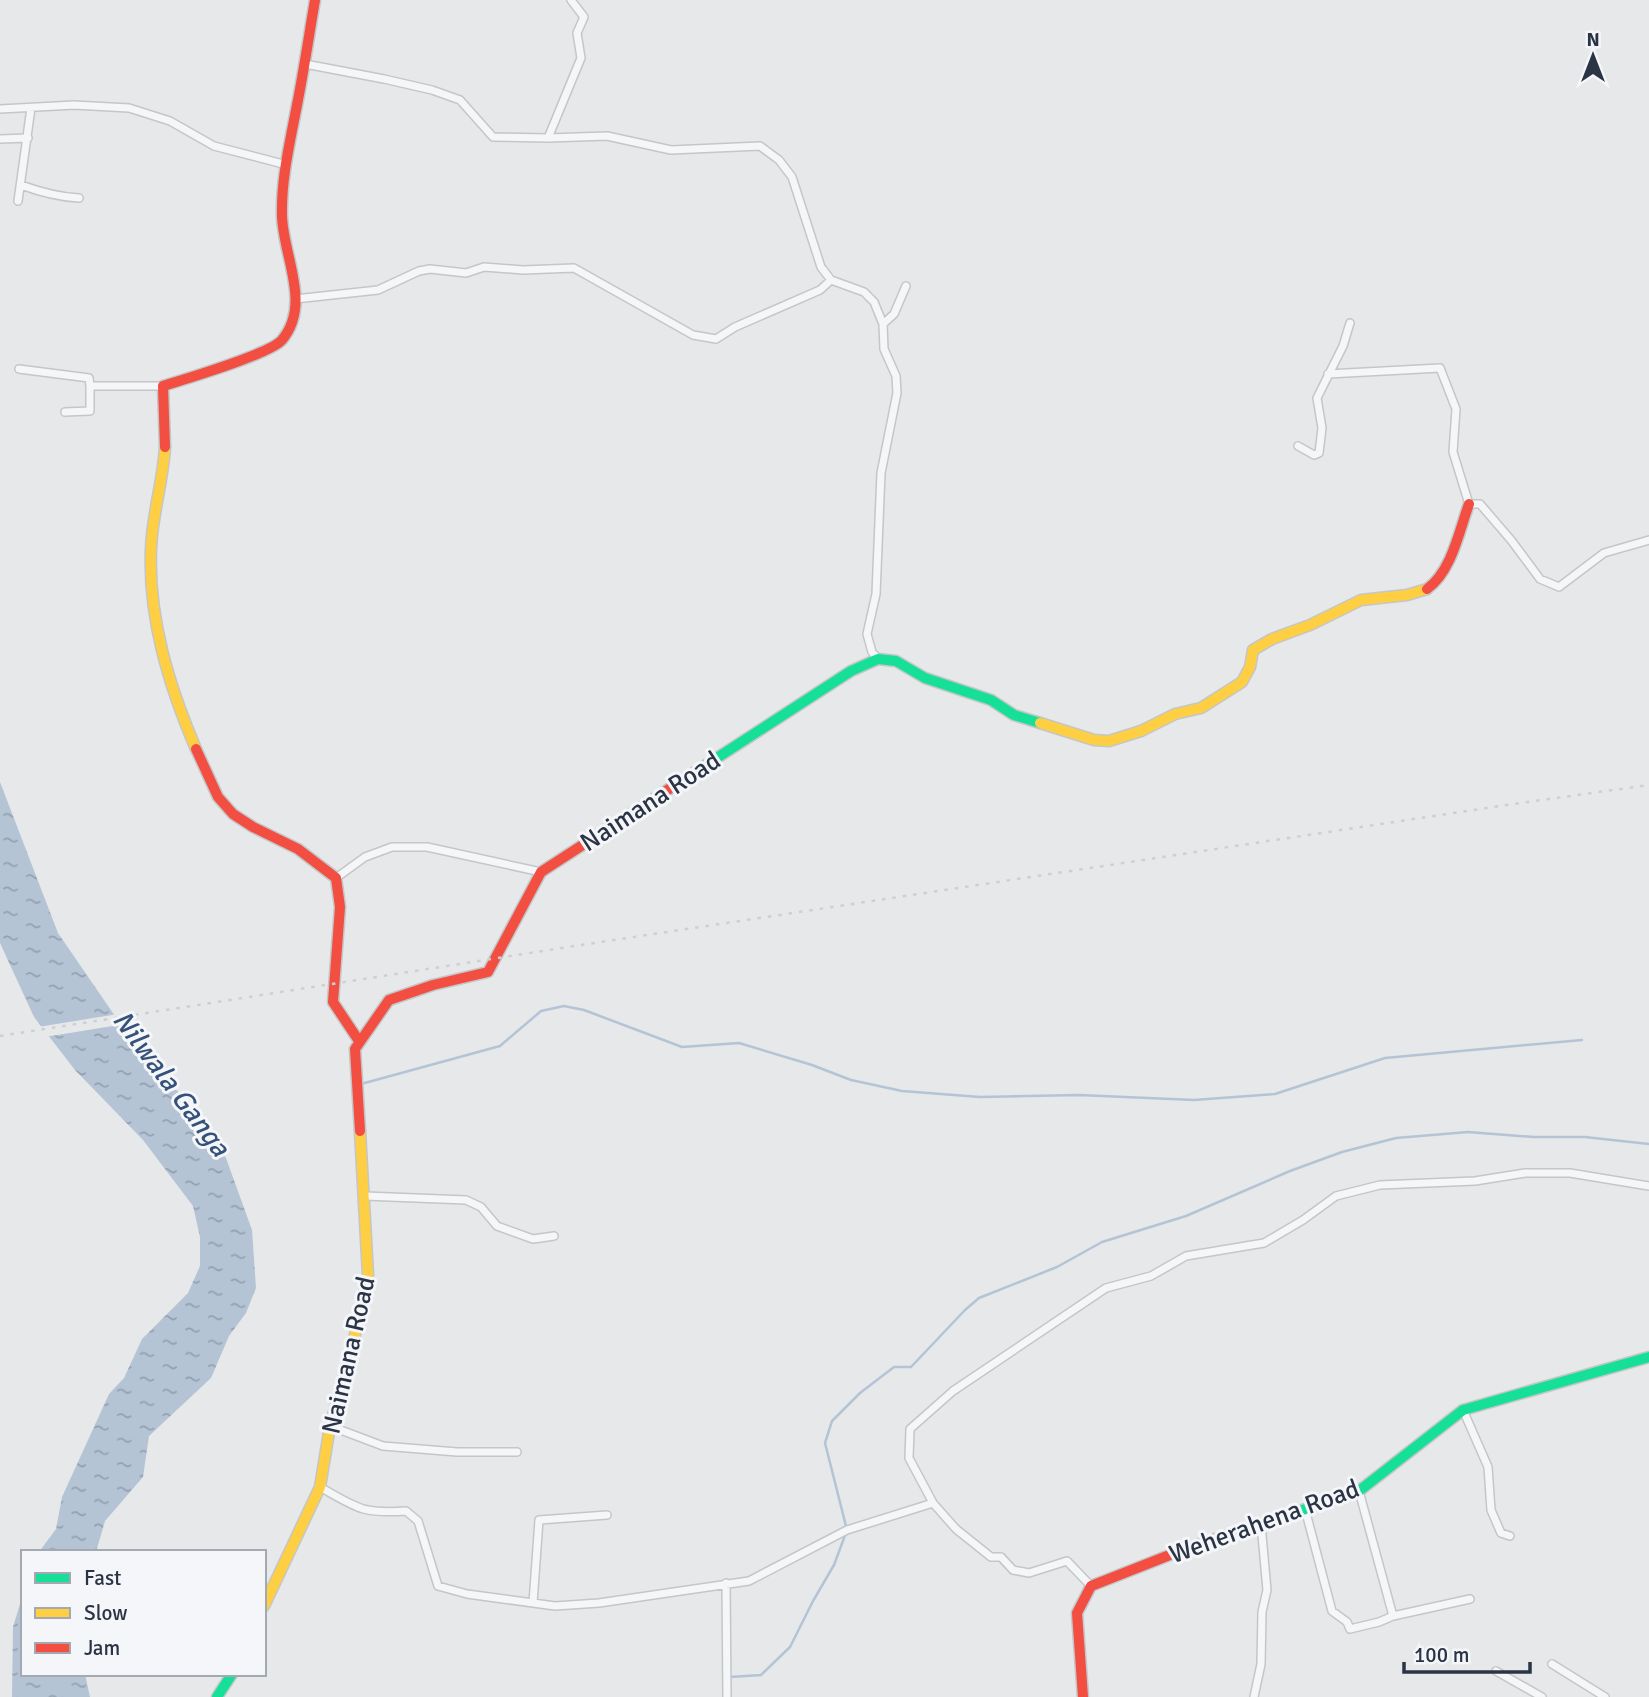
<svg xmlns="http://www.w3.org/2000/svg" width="1649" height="1697" viewBox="0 0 1649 1697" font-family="Signika,sans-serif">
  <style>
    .water { fill: url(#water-ripples) }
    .pier { fill: #e6e8ea }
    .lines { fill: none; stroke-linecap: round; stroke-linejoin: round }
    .stream { stroke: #b4c4d5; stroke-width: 2.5 }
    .street-casing { stroke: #c4c6c8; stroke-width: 10 }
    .fast-casing { stroke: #c4c6c8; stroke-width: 13 }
    .slow-casing { stroke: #c4c6c8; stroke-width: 13 }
    .jam-casing { stroke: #c4c6c8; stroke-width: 13 }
    .street { stroke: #f5f6f7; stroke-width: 7 }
    .fast { stroke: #16e098; stroke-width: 10 }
    .slow { stroke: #ffcf43; stroke-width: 10 }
    .jam { stroke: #f24e42; stroke-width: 10 }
    .rail { stroke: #cecfd2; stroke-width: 2.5; stroke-dasharray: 3.5 7; stroke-linecap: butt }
    .labels { text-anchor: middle; stroke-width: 6; stroke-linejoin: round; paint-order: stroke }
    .street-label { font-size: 26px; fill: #2b3445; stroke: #f4f6f9 }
    .water-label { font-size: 28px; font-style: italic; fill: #34527a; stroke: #f4f6f9 }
  </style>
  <defs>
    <pattern id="water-ripples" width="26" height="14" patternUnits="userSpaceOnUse" patternTransform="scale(1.75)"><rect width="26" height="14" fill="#b4c4d5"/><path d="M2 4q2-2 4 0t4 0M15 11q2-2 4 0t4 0" fill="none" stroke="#93a0af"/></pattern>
  </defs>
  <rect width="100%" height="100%" fill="#e6e8ea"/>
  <path class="water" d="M 0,782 L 58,933 L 126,1032 L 186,1101 L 226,1158 L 252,1230 L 256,1288 L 246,1313 L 229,1336 L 211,1378 L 149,1436 L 143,1477 L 105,1521 L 96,1552 L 39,1552 L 56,1529 L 62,1497 L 109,1394 L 124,1378 L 142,1339 L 188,1293 L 200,1266 L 200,1237 L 193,1206 L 143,1140 L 75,1070 L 34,1017 L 0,943 Z
    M 23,1594 L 23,1674 L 85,1674 L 90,1697 L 12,1697 L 13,1627 Z"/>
  <path class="pier" d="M 118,1014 L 125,1024 L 45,1037 L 38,1027 Z"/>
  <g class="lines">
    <path class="stream" d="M 361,1084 L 500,1046 L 541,1011 L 564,1006 L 584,1010 L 682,1047 L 739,1043 L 812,1065 L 851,1080 L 902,1091 L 980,1097 L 1079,1095 L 1194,1100 L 1275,1094 L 1385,1058 L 1582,1040
      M 730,1677 L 761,1675 L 790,1647 L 813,1601 L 834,1565 L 847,1530 L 825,1443 L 832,1421 L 860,1393 L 894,1367 L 911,1367 L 965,1310 L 979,1298 L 1057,1267 L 1102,1242 L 1186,1216 L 1290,1171 L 1342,1152 L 1396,1138 L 1468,1132 L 1534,1137 L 1585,1137 L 1649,1144"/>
    <g class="street-casing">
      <path id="street" d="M 305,64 L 384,79 L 432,90 L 460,100 L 493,137 L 548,138 L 607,136 L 671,150 L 760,146 L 779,160 L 792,177 L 821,267 L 831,280 L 864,292 L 874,302 L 883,324 L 884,349 L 896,376 L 897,393 L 881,473 L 876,594 L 867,634 L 872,652 L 878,659
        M 0,109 L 74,105 L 129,108 L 170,121 L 214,146 L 287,165
        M 548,138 L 581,58 L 577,33 L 584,17 L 571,0
        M 0,139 L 28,138
        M 21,185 C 40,192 59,197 79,198
        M 18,201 L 31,108
        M 295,299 L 378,290 L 419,271 L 430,269 L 466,273 L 484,267 L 523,270 L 574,268 L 693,335 L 716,339 L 735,327 L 820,290 L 831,280
        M 883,324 L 894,314 L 906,286
        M 19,369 L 89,378 L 90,386
        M 1328,374 L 1440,368 L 1456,409 L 1453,452 L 1469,504 L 1480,504 L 1511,540 L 1540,579 L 1559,587 L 1604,553 L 1649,540
        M 65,412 L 90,411 L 90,386 L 163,386
        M 1298,446 L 1314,455 L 1319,453 L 1322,428 L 1317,398 L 1343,346 L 1350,323
        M 336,878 L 365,857 L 392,847 L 427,847 L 541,872
        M 365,1196 L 466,1200 L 481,1207 L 497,1226 L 533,1239 L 554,1236
        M 1463,1410 L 1488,1467 L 1491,1510 L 1501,1533 L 1510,1536
        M 330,1426 L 383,1446 L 457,1452 L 517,1452
        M 320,1487 C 357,1508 362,1514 406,1511 L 418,1521 L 438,1586 L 467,1594 L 555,1606 L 599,1603 L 749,1581 L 847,1530 L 933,1503
        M 1359,1491 L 1393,1616
        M 1305,1509 L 1332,1611 L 1347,1622 L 1350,1629 L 1379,1622 L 1393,1616 L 1470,1599
        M 726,1583 L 727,1697
        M 1091,1586 L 1067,1561 L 1029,1573 L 1013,1570 L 1001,1557 L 991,1557 L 956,1529 L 933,1503 L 909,1458 L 910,1429 L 953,1391 L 1106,1288 L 1151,1276 L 1186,1256 L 1264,1243 L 1303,1220 L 1336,1196 L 1380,1185 L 1475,1181 L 1525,1173 L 1570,1173 L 1649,1186
        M 533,1603 L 539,1520 L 607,1515
        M 1552,1664 L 1605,1697
        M 1496,1671 L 1542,1697
        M 1254,1697 L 1261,1664 L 1262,1612 L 1267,1590 L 1261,1524"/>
    </g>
    <g class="fast-casing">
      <path id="fast" d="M 669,789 L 851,671 L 878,659 L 896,661 L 925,678 L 991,700 L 1014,715 L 1040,723
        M 1273,1520 L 1359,1491 L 1463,1410 L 1649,1357
        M 217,1697 L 232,1674"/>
    </g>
    <g class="slow-casing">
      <path id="slow" d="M 165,447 C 163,482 152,515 151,549 C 148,618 169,686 196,749
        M 1040,723 L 1094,740 L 1109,741 L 1141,731 L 1175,714 L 1201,708 L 1242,682 L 1250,667 L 1253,650 L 1272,639 L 1310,625 L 1361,600 L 1407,595 L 1427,589
        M 264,1606 L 320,1487 L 330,1426 L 351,1353 L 368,1275 L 360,1131"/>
    </g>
    <g class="jam-casing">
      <path id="jam" d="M 165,447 L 163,386 C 185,379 270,354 282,340 C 312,304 283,256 282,216 C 281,179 290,142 297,105 C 304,70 309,35 315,0
        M 1427,589 C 1452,571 1459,531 1469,504
        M 196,749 L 218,797 L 233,814 L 253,827 L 298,849 L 336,878 L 340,907 L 333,1002 L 359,1041
        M 360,1131 L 355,1049 L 389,1000 L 433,985 L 488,972 L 541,872 L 669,789
        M 1083,1697 L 1077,1613 L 1091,1586 L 1185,1549 L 1273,1520"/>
    </g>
    <use href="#street" class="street"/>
    <use href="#fast" class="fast"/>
    <use href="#slow" class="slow"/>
    <use href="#jam" class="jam"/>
    <path class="rail" d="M 0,1036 L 581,945 L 1513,804 L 1649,785"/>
  </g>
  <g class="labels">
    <g class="street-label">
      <text transform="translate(650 801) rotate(-33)" y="9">Naimana Road</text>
      <text transform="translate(348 1355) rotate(-77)" y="9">Naimana Road</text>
      <text transform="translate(1264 1521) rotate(-20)" y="9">Weherahena Road</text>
    </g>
    <g class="water-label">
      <text transform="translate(172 1083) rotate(53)" y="10">Nilwala Ganga</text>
    </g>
  </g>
  <rect x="21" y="1550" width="245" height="126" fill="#f4f6f9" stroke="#a4a8b1" stroke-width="2"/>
  <rect x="35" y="1573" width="35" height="10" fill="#16e098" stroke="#a4a8b1" stroke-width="2"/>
  <text x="84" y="1585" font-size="21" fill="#2b3445">Fast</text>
  <rect x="35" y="1608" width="35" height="10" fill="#ffcf43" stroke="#a4a8b1" stroke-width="2"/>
  <text x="84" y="1620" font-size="21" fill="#2b3445">Slow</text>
  <rect x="35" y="1643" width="35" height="10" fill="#f24e42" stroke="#a4a8b1" stroke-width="2"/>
  <text x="84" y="1655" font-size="21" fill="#2b3445">Jam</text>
  <g transform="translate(1593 56)" stroke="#f4f6f9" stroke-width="5" paint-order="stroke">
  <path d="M0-5L12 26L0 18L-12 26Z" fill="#2b3445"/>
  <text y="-10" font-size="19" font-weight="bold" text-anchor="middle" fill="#2b3445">N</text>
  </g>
  <path d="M1404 1662v10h126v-10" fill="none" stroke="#2b3445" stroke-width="3.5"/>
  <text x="1414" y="1662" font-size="21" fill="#2b3445" stroke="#f4f6f9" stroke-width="5" paint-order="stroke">100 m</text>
</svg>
